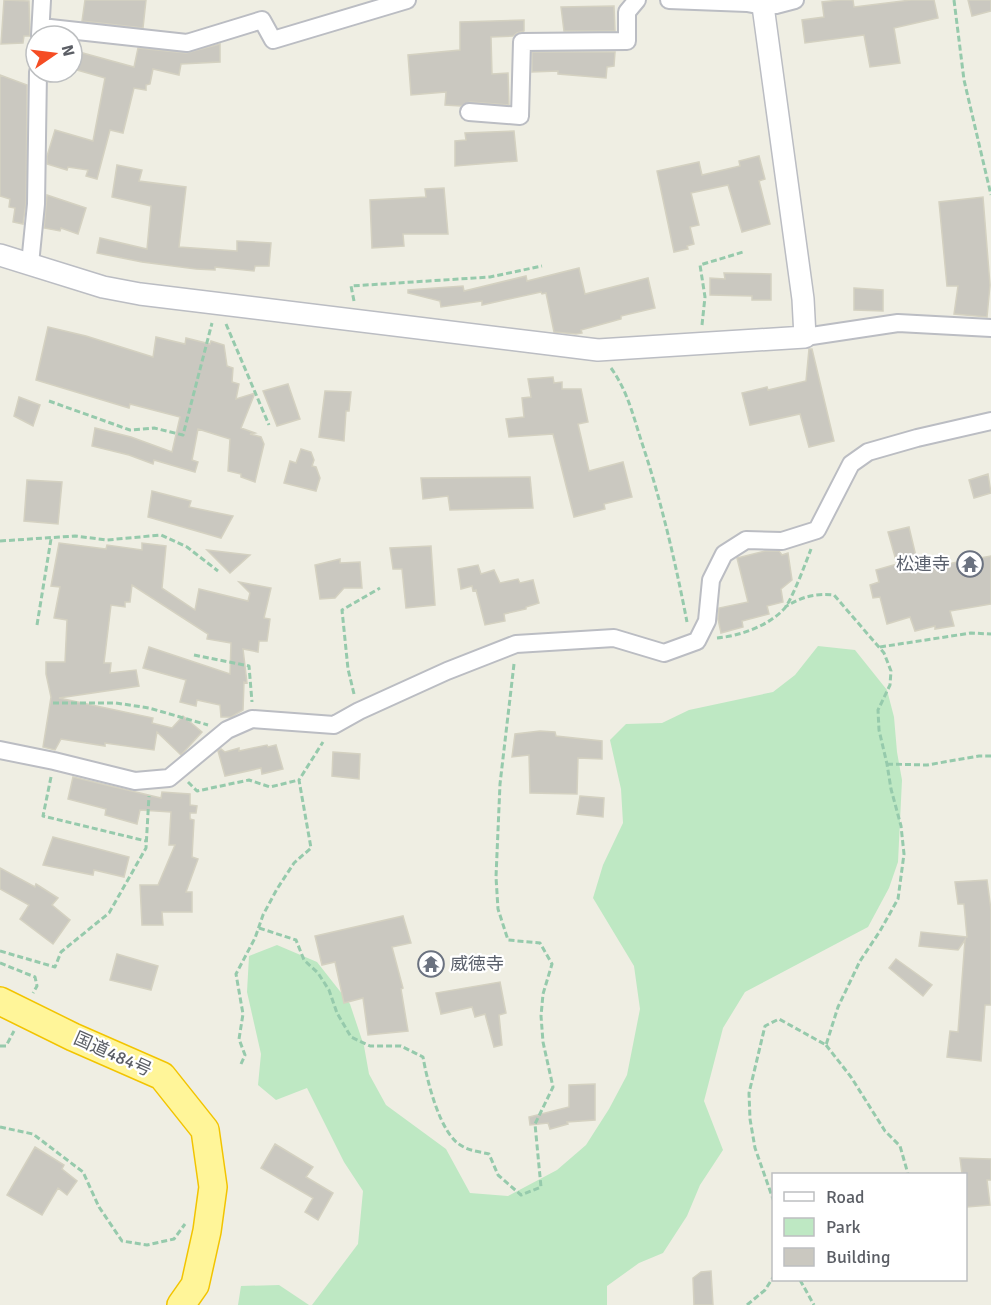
<svg xmlns="http://www.w3.org/2000/svg" width="991" height="1305" viewBox="0 0 991 1305" font-family="Signika,'Noto Sans JP',sans-serif">
  <style>
    .green { fill: #bee8c3 }
    .building { fill: #cac8c0; stroke: #d4d1c1; stroke-width: 1.5 }
    .lines { fill: none; stroke-linecap: round; stroke-linejoin: round }
    .minor-casing { stroke: #bbbdc3; stroke-width: 20 }
    .tertiary-casing { stroke: #bbbdc3; stroke-width: 24 }
    .trunk-casing { stroke: #f2c400; stroke-width: 30 }
    .path { stroke: #96caac; stroke-width: 3; stroke-dasharray: 6 3; stroke-linecap: butt }
    .minor { stroke: #fff; stroke-width: 16 }
    .tertiary { stroke: #fff; stroke-width: 21 }
    .trunk { stroke: #fff599; stroke-width: 27 }
    .labels { text-anchor: middle; stroke-width: 4.5; stroke-linejoin: round; paint-order: stroke }
    .worship-label { font-size: 18px; fill: #5b616d; stroke: #fff; text-anchor: end }
    .street-label { font-size: 18px; fill: #5b5e65; stroke: #fff }
  </style>
  <rect width="100%" height="100%" fill="#efeee3"/>
  <path class="green" d="M 818,646 L 855,650 L 887,690 L 894,717 L 897,752 L 902,780 L 898,862 L 889,888 L 868,927 L 745,992 L 723,1028 L 704,1101 L 723,1150 L 700,1185 L 687,1216 L 663,1253 L 639,1263 L 607,1286 L 607,1305 L 312,1305 L 358,1244 L 363,1191 L 344,1162 L 307,1088 L 276,1100 L 258,1085 L 261,1054 L 247,992 L 249,956 L 277,945 L 317,962 L 350,1004 L 364,1046 L 369,1074 L 386,1105 L 446,1149 L 470,1193 L 508,1196 L 557,1170 L 586,1145 L 609,1109 L 627,1075 L 640,1009 L 634,966 L 593,898 L 603,865 L 623,823 L 621,789 L 610,740 L 626,724 L 662,723 L 689,710 L 773,692 L 795,675 Z
    M 279,1285 L 309,1305 L 238,1305 L 241,1286 Z"/>
  <path class="building" d="M 4,0 L 29,1 L 30,36 L 24,36 L 23,43 L 1,44 Z
    M 85,0 L 146,0 L 143,28 L 82,21 Z
    M 840,0 L 853,0 L 854,7 L 911,0 L 934,0 L 938,18 L 894,28 L 900,63 L 870,67 L 864,35 L 805,43 L 802,20 L 824,17 L 822,2 Z
    M 968,0 L 991,0 L 991,11 L 972,16 Z
    M 614,6 L 615,31 L 564,31 L 561,7 Z
    M 524,20 L 524,31 L 517,33 L 513,36 L 491,37 L 492,74 L 508,73 L 509,105 L 470,102 L 461,106 L 445,105 L 446,92 L 411,95 L 408,55 L 460,50 L 460,22 Z
    M 220,44 L 220,62 L 181,64 L 179,75 L 153,69 L 150,84 L 146,85 L 146,90 L 134,88 L 123,133 L 110,130 L 97,179 L 86,176 L 88,170 L 68,167 L 67,170 L 47,164 L 47,156 L 55,130 L 93,141 L 105,78 L 77,70 L 78,68 L 72,66 L 72,50 L 134,67 L 138,48 L 186,53 Z
    M 532,52 L 615,52 L 614,66 L 607,67 L 606,78 L 558,74 L 558,71 L 532,72 Z
    M 0,75 L 27,85 L 26,203 L 23,224 L 13,222 L 15,208 L 9,207 L 10,199 L 0,196 Z
    M 514,131 L 517,161 L 455,166 L 455,141 L 466,140 L 465,133 Z
    M 759,156 L 765,179 L 759,181 L 770,224 L 742,232 L 728,185 L 691,193 L 699,225 L 690,227 L 694,244 L 687,246 L 688,249 L 674,252 L 657,171 L 699,162 L 702,175 L 740,166 L 739,161 Z
    M 117,165 L 142,170 L 139,181 L 186,187 L 179,247 L 237,251 L 237,241 L 271,243 L 269,266 L 255,266 L 254,271 L 215,267 L 215,270 L 196,269 L 142,262 L 97,253 L 100,238 L 147,249 L 151,206 L 112,197 Z
    M 444,188 L 448,234 L 403,234 L 404,246 L 372,248 L 370,200 L 426,197 L 425,189 Z
    M 47,195 L 86,208 L 78,234 L 61,228 L 60,231 L 44,228 Z
    M 983,197 L 990,285 L 987,317 L 954,314 L 958,286 L 947,286 L 939,202 Z
    M 579,268 L 585,294 L 648,278 L 655,308 L 621,316 L 621,319 L 581,330 L 582,333 L 576,334 L 554,332 L 546,293 L 542,294 L 541,292 L 482,305 L 482,301 L 441,307 L 440,301 L 408,293 L 408,290 L 463,286 L 464,291 L 526,276 L 527,281 Z
    M 724,273 L 771,274 L 771,300 L 752,300 L 752,296 L 710,295 L 710,278 L 725,279 Z
    M 854,288 L 883,290 L 883,311 L 854,310 Z
    M 48,327 L 86,336 L 153,357 L 156,337 L 185,344 L 186,338 L 210,344 L 211,341 L 224,345 L 227,366 L 233,368 L 232,382 L 239,384 L 236,399 L 255,393 L 241,428 L 255,433 L 250,434 L 261,437 L 264,444 L 255,482 L 241,477 L 241,474 L 228,471 L 230,439 L 198,429 L 192,460 L 198,462 L 195,472 L 154,460 L 153,464 L 129,455 L 92,446 L 95,428 L 131,437 L 172,452 L 180,417 L 130,404 L 129,408 L 36,380 Z
    M 809,349 L 812,349 L 834,441 L 809,447 L 800,414 L 750,425 L 742,393 L 767,387 L 768,390 L 806,381 Z
    M 553,377 L 554,383 L 562,382 L 562,389 L 581,389 L 588,422 L 578,424 L 589,471 L 623,462 L 632,497 L 604,504 L 605,509 L 574,517 L 553,434 L 509,437 L 506,419 L 524,417 L 522,398 L 531,397 L 528,379 Z
    M 288,384 L 300,419 L 277,426 L 263,391 Z
    M 325,391 L 351,392 L 349,411 L 346,411 L 344,441 L 319,437 Z
    M 19,397 L 40,405 L 33,426 L 14,416 Z
    M 301,449 L 311,452 L 314,460 L 312,466 L 316,467 L 320,478 L 316,491 L 284,483 L 290,461 L 296,463 Z
    M 988,474 L 991,493 L 974,498 L 969,480 Z
    M 530,477 L 533,508 L 450,510 L 448,496 L 423,499 L 421,478 Z
    M 27,480 L 62,482 L 58,524 L 24,521 Z
    M 152,491 L 191,501 L 189,507 L 233,516 L 221,538 L 148,517 Z
    M 909,527 L 919,569 L 991,556 L 991,604 L 950,611 L 954,626 L 935,629 L 935,626 L 915,631 L 910,617 L 887,624 L 880,597 L 873,598 L 870,585 L 879,582 L 876,570 L 897,564 L 888,532 Z
    M 59,543 L 106,549 L 107,545 L 142,550 L 142,543 L 166,546 L 162,588 L 195,610 L 199,589 L 248,601 L 250,593 L 239,582 L 271,588 L 264,618 L 270,619 L 267,641 L 259,641 L 258,652 L 243,649 L 247,683 L 244,682 L 243,710 L 231,717 L 221,717 L 220,705 L 197,700 L 196,706 L 180,702 L 186,680 L 143,668 L 149,647 L 230,674 L 231,643 L 207,639 L 208,634 L 132,585 L 130,602 L 125,602 L 125,607 L 111,605 L 104,663 L 111,663 L 110,673 L 136,670 L 139,686 L 59,698 L 153,718 L 152,723 L 172,728 L 183,716 L 202,732 L 181,755 L 157,732 L 154,750 L 105,743 L 105,746 L 61,739 L 55,750 L 43,747 L 51,697 L 46,674 L 46,662 L 65,662 L 67,620 L 54,618 L 60,587 L 51,586 Z
    M 431,546 L 435,605 L 406,608 L 402,569 L 393,569 L 390,548 Z
    M 207,550 L 250,555 L 230,573 Z
    M 765,551 L 779,551 L 782,555 L 788,553 L 792,580 L 781,589 L 783,602 L 767,606 L 769,614 L 742,621 L 743,627 L 721,633 L 718,619 L 719,608 L 748,602 L 737,558 Z
    M 340,559 L 340,563 L 360,562 L 362,588 L 344,588 L 335,598 L 320,599 L 315,565 Z
    M 478,565 L 481,574 L 494,570 L 500,583 L 518,579 L 520,583 L 533,580 L 539,603 L 526,607 L 526,609 L 504,614 L 505,621 L 485,625 L 476,590 L 473,591 L 472,586 L 461,589 L 458,569 Z
    M 540,731 L 555,732 L 556,736 L 602,741 L 602,759 L 578,758 L 577,794 L 530,793 L 529,755 L 512,757 L 515,734 Z
    M 267,745 L 268,747 L 276,745 L 283,769 L 262,774 L 261,768 L 225,776 L 218,751 L 221,749 L 225,752 L 239,748 L 239,751 Z
    M 333,752 L 360,754 L 359,779 L 332,776 Z
    M 73,777 L 161,798 L 162,792 L 190,794 L 190,805 L 197,806 L 196,813 L 190,813 L 190,819 L 194,820 L 192,857 L 198,859 L 186,892 L 192,892 L 192,912 L 162,912 L 163,925 L 142,925 L 140,885 L 158,885 L 175,845 L 169,845 L 171,812 L 140,810 L 137,824 L 105,815 L 106,809 L 68,799 Z
    M 580,796 L 604,798 L 603,817 L 577,814 Z
    M 53,837 L 129,857 L 124,877 L 94,870 L 93,875 L 43,865 Z
    M 0,868 L 35,887 L 36,884 L 58,898 L 52,905 L 70,920 L 53,944 L 20,919 L 29,905 L 0,889 Z
    M 987,880 L 991,910 L 991,1005 L 985,1005 L 981,1061 L 947,1057 L 950,1031 L 958,1032 L 965,940 L 958,950 L 919,946 L 921,932 L 967,937 L 964,904 L 958,904 L 955,882 Z
    M 403,916 L 411,943 L 392,947 L 403,988 L 401,989 L 408,1031 L 368,1035 L 363,998 L 344,1003 L 335,962 L 322,965 L 315,936 Z
    M 117,954 L 158,966 L 151,990 L 110,980 Z
    M 896,959 L 932,985 L 923,996 L 889,968 Z
    M 500,982 L 506,1013 L 499,1015 L 502,1045 L 494,1047 L 485,1014 L 475,1017 L 472,1007 L 441,1014 L 436,993 Z
    M 595,1084 L 595,1120 L 567,1122 L 568,1124 L 550,1129 L 548,1123 L 530,1125 L 529,1117 L 569,1107 L 569,1085 Z
    M 275,1144 L 313,1167 L 306,1177 L 333,1193 L 318,1220 L 305,1212 L 313,1198 L 261,1168 Z
    M 35,1147 L 64,1165 L 62,1169 L 77,1181 L 67,1195 L 58,1188 L 42,1215 L 7,1195 Z
    M 960,1158 L 991,1159 L 991,1180 L 987,1180 L 990,1205 L 967,1207 L 966,1174 L 962,1174 Z
    M 711,1271 L 713,1305 L 694,1305 L 693,1278 L 701,1272 Z"/>
  <g class="lines">
    <g class="minor-casing">
      <path id="minor" d="M 669,0 L 747,3 L 763,6 L 776,5 L 795,0
        M 41,27 L 187,43 L 262,20 L 273,40 L 407,0
        M 40,36 L 42,0
        M 469,112 L 520,116 L 522,42 L 627,41 L 627,12 L 637,0
        M 30,264 L 36,204 L 38,72
        M 805,337 L 898,323 L 991,328
        M 0,750 L 54,761 L 135,781 L 169,778 L 227,730 L 252,719 L 334,725 L 359,711 L 447,671 L 516,644 L 614,638 L 664,653 L 697,641 L 707,621 L 711,580 L 724,554 L 746,540 L 782,541 L 817,530 L 851,464 L 868,452 L 917,438 L 991,421"/>
    </g>
    <g class="tertiary-casing">
      <path id="tertiary" d="M 0,255 L 103,287 L 140,294 L 598,350 L 805,337 L 803,299 L 763,6"/>
    </g>
    <g class="trunk-casing">
      <path id="trunk" d="M 0,1001 L 73,1037 L 162,1076 L 205,1130 L 213,1187 L 207,1231 L 195,1285 L 181,1305"/>
    </g>
    <path class="path" d="M 954,0 L 964,80 L 991,195
      M 354,301 L 351,286 L 490,277 L 542,266
      M 226,324 L 269,425
      M 702,325 L 705,297 L 700,265 L 743,252
      M 611,368 C 627,390 633,415 641,440 C 661,500 675,560 687,622
      M 49,401 L 130,430 L 154,428 L 183,435 L 212,323
      M 0,541 L 75,536 L 107,540 L 161,535 L 187,547 L 218,571
      M 37,625 L 51,539
      M 717,638 C 740,636 768,626 784,609 C 792,600 806,562 811,549
      M 880,647 L 971,633 L 991,634
      M 194,655 L 249,666 L 252,702
      M 354,694 L 348,669 L 342,610 L 380,588
      M 53,703 L 116,703 L 149,708 L 208,725
      M 887,764 L 927,765 L 979,756 L 991,756
      M 51,777 L 43,816 L 146,841
      M 188,782 L 197,791 L 249,780 L 270,787 L 299,780
      M 259,928 L 296,940 L 304,960 L 318,973 L 329,990 L 337,1013 L 351,1037 L 370,1046 L 401,1046 L 423,1057 C 427,1080 440,1135 462,1146 C 470,1151 481,1152 489,1154 L 498,1175 L 521,1195 L 541,1187 L 535,1124 L 553,1087 L 543,1042 L 541,1016 L 543,994 L 552,964 L 540,943 L 508,940 L 498,909 L 496,877 L 500,784 L 514,664
      M 0,951 L 55,967 L 61,952 L 109,913 L 146,848 L 149,796
      M 0,963 L 35,977 L 37,986 L 33,993
      M 826,1045 L 851,1077 L 885,1131 L 900,1146 L 908,1174
      M 0,1046 L 6,1046 L 14,1031
      M 241,1064 L 245,1055 L 239,1039 L 243,1014 L 236,974 L 255,938 L 263,915 L 277,889 L 294,863 L 311,848 L 299,780 L 323,742
      M 0,1127 L 33,1134 L 83,1172 L 99,1207 L 122,1241 L 147,1245 L 174,1239 L 185,1224
      M 774,1202 L 755,1148 L 750,1119 L 749,1093 L 765,1026 L 779,1019 L 826,1045 L 838,1007 L 860,961 L 880,931 L 898,899 L 904,854 L 901,826 L 891,789 L 887,764 L 879,730 L 878,710 L 890,685 L 891,671 L 884,653 L 834,595 C 815,593 801,597 785,607
      M 800,1280 L 814,1305
      M 747,1305 L 765,1290 L 774,1276"/>
    <use href="#minor" class="minor"/>
    <use href="#tertiary" class="tertiary"/>
    <use href="#trunk" class="trunk"/>
  </g>
  <defs>
    <g id="temple-ring" transform="scale(1.35)"><circle r="9.5" fill="#fff" stroke="#6b7280" stroke-width="1.5"/><path d="M0-6L5-2H3V0L6.5 2.5H4V6H1.5V3h-3V6H-4V2.5H-6.5L-3 0V-2H-5Z" fill="#6b7280"/></g>
  </defs>
  <g fill-rule="evenodd">
    <use href="#temple-ring" x="970" y="564"/>
    <use href="#temple-ring" x="431" y="964"/>
  </g>
  <g class="labels">
    <g class="worship-label">
      <text x="950" y="570">松連寺</text>
      <text x="450" y="970" text-anchor="start">威徳寺</text>
    </g>
    <g class="street-label">
      <text transform="translate(113 1054) rotate(24)" y="6">国道484号</text>
    </g>
  </g>
  <rect x="772" y="1173" width="195" height="108" fill="#ffffff" stroke="#bdbfc1" stroke-width="1.5"/>
  <rect x="784" y="1192" width="30" height="9" fill="#ffffff" stroke="#bdbfc1" stroke-width="1.5"/>
  <text x="826" y="1203" font-size="18" fill="#5b5e65">Road</text>
  <rect x="784" y="1218" width="30" height="18" fill="#bee8c3" stroke="#bdbfc1" stroke-width="1.5"/>
  <text x="826" y="1233" font-size="18" fill="#5b5e65">Park</text>
  <rect x="784" y="1248" width="30" height="18" fill="#cac8c0" stroke="#bdbfc1" stroke-width="1.5"/>
  <text x="826" y="1263" font-size="18" fill="#5b5e65">Building</text>
  <g transform="translate(54 54) rotate(76)"><circle r="28" fill="#ffffff" stroke="#bdbfc1" stroke-width="1.5"/>
  <path d="M0-4.5L10 22L0 15L-10 22Z" fill="#f54d24"/>
  <text y="-9" font-size="16" font-weight="bold" text-anchor="middle" fill="#5b5e65">N</text>
  </g>
</svg>
